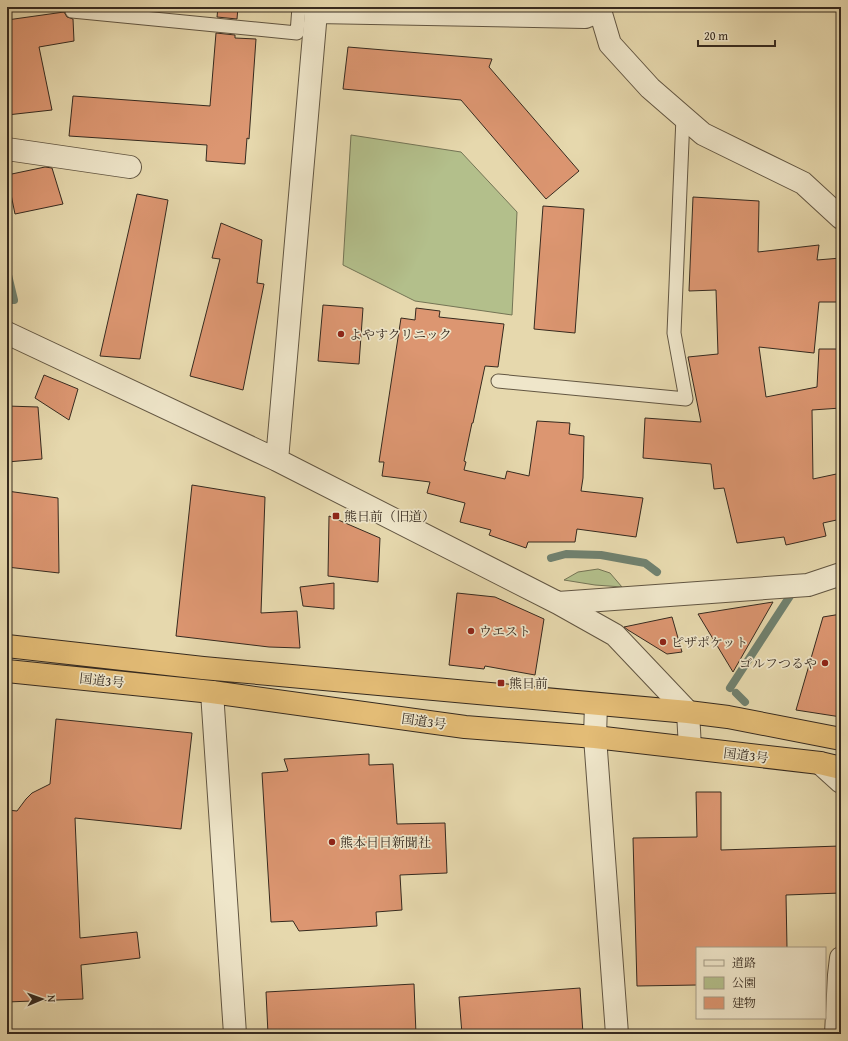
<svg xmlns="http://www.w3.org/2000/svg" width="848" height="1041" viewBox="0 0 848 1041" font-family="'Gentium Book Plus','Noto Serif JP',serif">
  <style>
    .green { fill: #b3bf8b; stroke: #747455 }
    .lines { fill: none; stroke-linecap: round; stroke-linejoin: round }
    .stream { stroke: #70816f; stroke-width: 8 }
    .building { fill: #dc9671; stroke: #362a1f }
    .lane-casing { stroke: #625642; stroke-width: 15 }
    .street-casing { stroke: #625642; stroke-width: 24 }
    .highway-casing { stroke: #362a1f; stroke-width: 24 }
    .lane { stroke: #efe6ca; stroke-width: 13 }
    .street { stroke: #efe6ca; stroke-width: 22 }
    .highway { stroke: #e3bc76; stroke-width: 22 }
    .poi-dot { fill: #8f2418; stroke: #efe6ca; stroke-width: 1.5 }
    .labels { text-anchor: middle; stroke-width: 3.5; stroke-linejoin: round; paint-order: stroke }
    .poi-label { font-size: 13px; fill: #362a1f; stroke: #efe6ca; text-anchor: start }
    .street-label { font-size: 13px; fill: #362a1f; stroke: #efe6ca }
  </style>
  <rect width="100%" height="100%" fill="#e6d8ad"/>
  <filter id="stains"><feTurbulence type="fractalNoise" baseFrequency=".005" numOctaves="4"/><feColorMatrix values="0 0 0 0 .2 0 0 0 0 .09 0 0 0 0 .02 0 0 0 .5 -.17"/></filter>
  <radialGradient id="worn" r=".72"><stop offset=".6" stop-color="#630" stop-opacity="0"/><stop offset="1" stop-color="#630" stop-opacity=".3"/></radialGradient>
  <path class="green" d="M 351,135 L 461,152 L 517,212 L 512,315 L 415,301 L 343,265 Z
    M 598,569 L 610,573 L 622,587 L 595,585 L 564,580 L 578,572 Z"/>
  <g class="lines">
    <path class="stream" d="M 7,271 L 14,300
      M 551,558 L 566,554 L 601,555 L 645,563 L 657,572
      M 730,688 L 790,596
      M 736,693 L 745,702"/>
  </g>
  <path class="building" d="M 218,7 L 238,7 L 237,19 L 217,17 Z
    M 64,12 L 67,17 L 73,19 L 74,41 L 39,47 L 52,110 L 7,115 L 7,20 Z
    M 216,33 L 235,35 L 235,38 L 256,39 L 249,139 L 247,138 L 245,164 L 206,161 L 207,145 L 69,136 L 73,96 L 210,106 Z
    M 348,47 L 492,59 L 489,67 L 579,171 L 546,199 L 461,100 L 343,89 Z
    M 45,167 L 52,168 L 63,204 L 15,214 L 7,175 Z
    M 137,194 L 168,200 L 140,359 L 100,356 Z
    M 693,197 L 759,201 L 758,252 L 819,245 L 817,260 L 841,258 L 841,302 L 819,302 L 814,353 L 759,347 L 766,397 L 817,387 L 819,349 L 841,349 L 841,408 L 812,410 L 813,479 L 841,473 L 841,519 L 823,523 L 826,536 L 786,545 L 784,537 L 737,543 L 724,488 L 714,489 L 711,464 L 643,458 L 645,418 L 701,422 L 688,357 L 718,354 L 716,290 L 689,291 Z
    M 543,206 L 584,209 L 575,333 L 534,329 Z
    M 221,223 L 262,240 L 257,283 L 264,284 L 243,390 L 190,376 L 220,259 L 212,258 Z
    M 323,305 L 363,308 L 359,364 L 318,361 Z
    M 416,308 L 440,311 L 439,317 L 504,324 L 498,367 L 485,366 L 473,423 L 472,423 L 464,461 L 466,462 L 464,470 L 505,479 L 507,471 L 529,476 L 537,421 L 570,423 L 569,434 L 584,436 L 583,478 L 581,491 L 643,498 L 636,537 L 577,529 L 575,542 L 528,542 L 526,548 L 489,535 L 491,530 L 460,522 L 465,503 L 427,493 L 430,482 L 382,476 L 384,462 L 379,462 L 401,318 L 415,320 Z
    M 44,375 L 78,389 L 69,420 L 35,398 Z
    M 7,406 L 38,407 L 42,459 L 7,462 Z
    M 192,485 L 265,497 L 261,613 L 297,611 L 300,648 L 269,647 L 176,636 Z
    M 7,491 L 58,498 L 59,573 L 7,567 Z
    M 329,516 L 380,538 L 378,582 L 328,576 Z
    M 334,583 L 334,609 L 303,606 L 300,587 Z
    M 457,593 L 495,597 L 544,619 L 535,675 L 485,666 L 484,669 L 449,665 Z
    M 773,602 L 733,672 L 698,614 Z
    M 841,614 L 841,717 L 796,710 L 823,617 Z
    M 672,617 L 682,652 L 667,654 L 628,630 L 624,627 Z
    M 56,719 L 192,733 L 181,829 L 75,818 L 80,938 L 137,932 L 140,958 L 81,965 L 83,999 L 7,1002 L 7,810 L 17,811 L 26,799 L 32,793 L 50,784 Z
    M 369,754 L 369,765 L 393,764 L 397,824 L 445,823 L 447,873 L 400,875 L 402,910 L 376,912 L 377,926 L 299,931 L 293,921 L 271,922 L 262,773 L 288,771 L 284,759 Z
    M 696,792 L 721,792 L 721,850 L 840,846 L 841,893 L 786,895 L 787,948 L 697,948 L 697,985 L 637,986 L 633,838 L 697,837 Z
    M 414,984 L 416,1034 L 268,1034 L 266,992 Z
    M 580,988 L 583,1034 L 462,1034 L 459,997 Z"/>
  <g class="lines">
    <g class="lane-casing">
      <path id="lane" d="M 72,11 L 297,33 L 299,7
        M 498,381 L 686,399 L 674,333 L 683,117"/>
    </g>
    <g class="street-casing">
      <path id="street" d="M 599,7 L 610,44 L 650,88 L 703,134 L 803,183 L 841,218
        M 7,149 L 130,167
        M 7,333 L 277,460 L 558,603 L 615,635 L 688,712 L 690,748
        M 277,460 L 316,12 L 585,17 L 600,11
        M 558,603 L 808,585 L 841,574
        M 212,692 L 235,1034
        M 596,704 L 595,737 L 617,1034
        M 820,763 L 841,782
        M 836,1034 L 839,975 L 841,958"/>
    </g>
    <g class="highway-casing">
      <path id="highway" d="M 7,646 L 203,668 L 688,712 L 728,717 L 841,739
        M 7,671 L 212,692 L 465,727 L 595,737 L 820,763 L 841,768"/>
    </g>
    <use href="#lane" class="lane"/>
    <use href="#street" class="street"/>
    <use href="#highway" class="highway"/>
  </g>
  <g class="poi-dot">
    <circle cx="341" cy="334" r="4"/>
    <rect x="332" y="512" width="8" height="8" rx="2"/>
    <circle cx="471" cy="631" r="4"/>
    <circle cx="663" cy="642" r="4"/>
    <circle cx="825" cy="663" r="4"/>
    <rect x="497" y="679" width="8" height="8" rx="2"/>
    <circle cx="332" cy="842" r="4"/>
  </g>
  <g class="labels">
    <g class="poi-label">
      <text x="349" y="339">よやすクリニック</text>
      <text x="344" y="521">熊日前（旧道）</text>
      <text x="479" y="636">ウエスト</text>
      <text x="671" y="647">ピザポケット</text>
      <text x="817" y="668" text-anchor="end">ゴルフつるや</text>
      <text x="509" y="688">熊日前</text>
      <text x="340" y="847">熊本日日新聞社</text>
    </g>
    <g class="street-label">
      <text transform="translate(102 680) rotate(6)" y="5">国道3号</text>
      <text transform="translate(424 721) rotate(8)" y="5">国道3号</text>
      <text transform="translate(746 755) rotate(7)" y="5">国道3号</text>
    </g>
  </g>
  <rect width="848" height="1041" fill="none" stroke="#e6d8ad" stroke-width="24"/>
  <rect x="8" y="8" width="832" height="1025" fill="none" stroke="#362a1f" stroke-width="2"/>
  <rect x="12" y="12" width="824" height="1017" fill="none" stroke="#362a1f"/>
  <rect x="696" y="947" width="130" height="72" fill="#efe6ca" stroke="#a59b86"/>
  <rect x="704" y="960" width="20" height="6" fill="#efe6ca" stroke="#a59b86"/>
  <text x="732" y="967" font-size="12" fill="#362a1f">道路</text>
  <rect x="704" y="977" width="20" height="12" fill="#b3bf8b" stroke="#a59b86"/>
  <text x="732" y="987" font-size="12" fill="#362a1f">公園</text>
  <rect x="704" y="997" width="20" height="12" fill="#dc9671" stroke="#a59b86"/>
  <text x="732" y="1007" font-size="12" fill="#362a1f">建物</text>
  <g transform="translate(42 999) rotate(88)" stroke="#efe6ca" stroke-width="3" paint-order="stroke">
  <path d="M0-3L7 15L0 10L-7 15Z" fill="#362a1f"/>
  <text y="-6" font-size="11" font-weight="bold" text-anchor="middle" fill="#362a1f">N</text>
  </g>
  <path d="M698 40v6h77v-6" fill="none" stroke="#362a1f" stroke-width="2"/>
  <text x="704" y="40" font-size="12" fill="#362a1f" stroke="#efe6ca" stroke-width="3" paint-order="stroke">20 m</text>
  <rect width="100%" height="100%" filter="url(#stains)"/>
  <rect width="100%" height="100%" fill="url(#worn)"/>
</svg>
